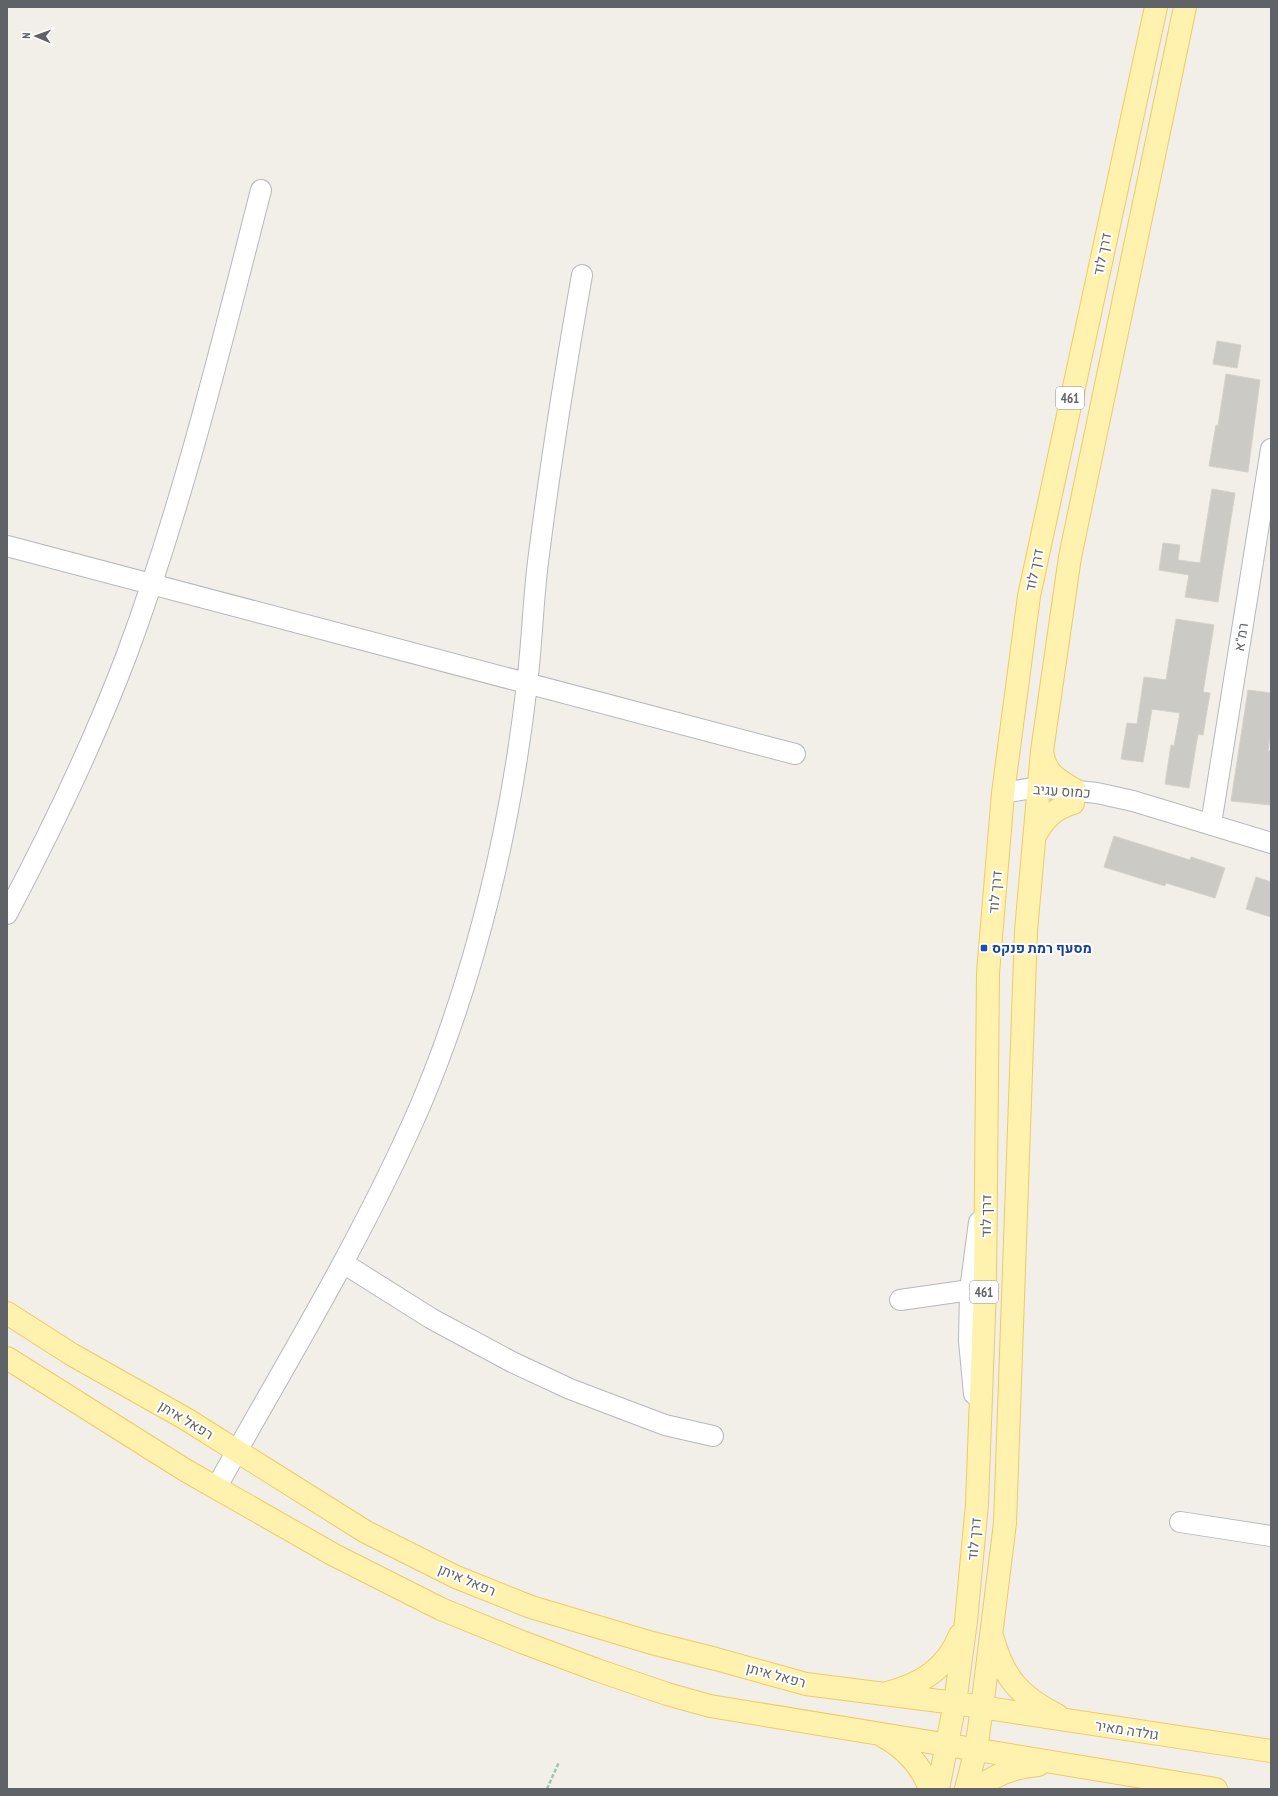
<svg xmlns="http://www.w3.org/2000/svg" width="1278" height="1796" viewBox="0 0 1278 1796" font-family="'PT Sans Narrow',Heebo,sans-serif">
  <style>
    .building { fill: #cccac5; stroke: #d6d1c6 }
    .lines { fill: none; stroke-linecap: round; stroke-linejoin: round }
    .minor-casing { stroke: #b5b8bc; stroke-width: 22 }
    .major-casing { stroke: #f2c960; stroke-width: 24 }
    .path { stroke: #9cc7a9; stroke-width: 2.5; stroke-dasharray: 4 2; stroke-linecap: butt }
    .minor { stroke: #fff; stroke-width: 20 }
    .major { stroke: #fff2af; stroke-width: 22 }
    .transit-dot { fill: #1a4fb4; stroke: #fff; stroke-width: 1.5 }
    .labels { text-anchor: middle; stroke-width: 4; stroke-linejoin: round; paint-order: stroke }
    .shield { fill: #fff; stroke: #8f9295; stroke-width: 1 }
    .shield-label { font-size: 13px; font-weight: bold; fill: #5f6368 }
    .street-label { font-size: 14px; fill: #5f6368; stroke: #fff }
    .transit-label { font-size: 14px; font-weight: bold; fill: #164399; stroke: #fff; text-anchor: start }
  </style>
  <rect width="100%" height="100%" fill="#f1efe8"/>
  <path class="building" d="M 1217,341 L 1241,345 L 1237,368 L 1213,364 Z
    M 1226,374 L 1260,380 L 1248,472 L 1209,466 L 1216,425 L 1218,426 Z
    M 1212,489 L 1235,493 L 1218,602 L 1185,597 L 1189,575 L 1159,570 L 1163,543 L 1180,545 L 1178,560 L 1200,563 Z
    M 1176,619 L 1214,625 L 1203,692 L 1210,693 L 1203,735 L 1198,734 L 1189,788 L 1165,784 L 1171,745 L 1174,746 L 1180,713 L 1152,709 L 1143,762 L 1121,759 L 1127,723 L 1137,724 L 1144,677 L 1166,680 Z
    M 1248,690 L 1271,693 L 1271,731 L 1268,751 L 1271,751 L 1271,805 L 1231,801 Z
    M 1114,836 L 1190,860 L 1191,857 L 1225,868 L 1215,898 L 1166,883 L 1165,886 L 1104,867 Z
    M 1256,877 L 1271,882 L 1271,917 L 1246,909 Z"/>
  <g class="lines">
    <g class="minor-casing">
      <path id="minor" d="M 7,546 L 795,754
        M 1003,793 L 1038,787 L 1097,793 L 1133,801 L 1271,843
        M 1211,824 L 1271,449
        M 7,914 C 52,829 93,744 127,654 C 183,503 221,346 261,190
        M 343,1263 L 432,1319 L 512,1362 L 570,1389 L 665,1425 L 713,1436
        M 970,1290 L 969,1341 L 974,1394
        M 900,1300 L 970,1290 L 979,1222
        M 216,1488 C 282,1370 353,1254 409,1131 C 444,1055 470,974 490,893 C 507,824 519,754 527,684 C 532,643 533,602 538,562 C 550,466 565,371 582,275
        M 1180,1522 L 1271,1536"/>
    </g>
    <g class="major-casing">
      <path id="major" d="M 1042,751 C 1045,773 1056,779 1075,790
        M 1034,838 C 1043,820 1053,809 1073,803
        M 7,1313 L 71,1354 L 186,1419 L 366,1532 L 456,1577 L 531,1607 L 652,1643 L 716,1659 L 806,1684 L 955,1703 L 1271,1751
        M 7,1358 L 185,1470 L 334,1555 L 441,1609 L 522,1642 L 597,1670 L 667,1694 L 710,1706 L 1216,1789
        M 993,1639 C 1004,1679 1021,1697 1057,1715
        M 887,1693 C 922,1684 946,1669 960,1635
        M 883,1736 C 905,1748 921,1765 930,1789
        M 938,1789 L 955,1703 L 966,1621 L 977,1504 L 985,1287 L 988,973 L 1003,793 L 1029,596 L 1156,7
        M 966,1789 L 976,1749 L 982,1708 L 1005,1523 L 1026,931 L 1042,751 L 1070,557 L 1185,7
        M 977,1789 C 995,1774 1015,1767 1038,1765"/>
    </g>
    <path class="path" d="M 547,1789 L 559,1762"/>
    <use href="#minor" class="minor"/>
    <use href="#major" class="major"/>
  </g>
  <rect class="transit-dot" x="980" y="944" width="8" height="8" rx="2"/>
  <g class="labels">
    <g class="shield">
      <rect x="1056" y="387" width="28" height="22" rx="3"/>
      <rect x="970" y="1281" width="28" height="22" rx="3"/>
    </g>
    <g class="shield-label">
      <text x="1070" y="403">461</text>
      <text x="984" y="1297">461</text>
    </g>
    <g class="street-label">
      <text transform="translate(1102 254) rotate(-78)" y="5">דרך לוד</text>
      <text transform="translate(1034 570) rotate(-78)" y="5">דרך לוד</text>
      <text transform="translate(1241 637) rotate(-81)" y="5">רמ"א</text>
      <text transform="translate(1062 791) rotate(4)" y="5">כמוס עגיב</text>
      <text transform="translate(995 892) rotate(-85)" y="5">דרך לוד</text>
      <text transform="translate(986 1216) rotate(-89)" y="5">דרך לוד</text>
      <text transform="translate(186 1420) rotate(31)" y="5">רפאל איתן</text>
      <text transform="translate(974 1539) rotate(-85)" y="5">דרך לוד</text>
      <text transform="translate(467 1580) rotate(23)" y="5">רפאל איתן</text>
      <text transform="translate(776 1675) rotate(15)" y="5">רפאל איתן</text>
      <text transform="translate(1127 1730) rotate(9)" y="5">גולדה מאיר</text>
    </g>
    <g class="transit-label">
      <text x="992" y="953">מסעף רמת פנקס</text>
    </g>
  </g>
  <rect width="1278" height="1796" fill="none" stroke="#5f6368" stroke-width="16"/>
  <g transform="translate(36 36) rotate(272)" stroke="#ffffff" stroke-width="3" paint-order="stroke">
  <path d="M0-3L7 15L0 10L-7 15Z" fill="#5f6368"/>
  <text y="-6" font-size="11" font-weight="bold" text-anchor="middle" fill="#5f6368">N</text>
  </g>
</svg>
